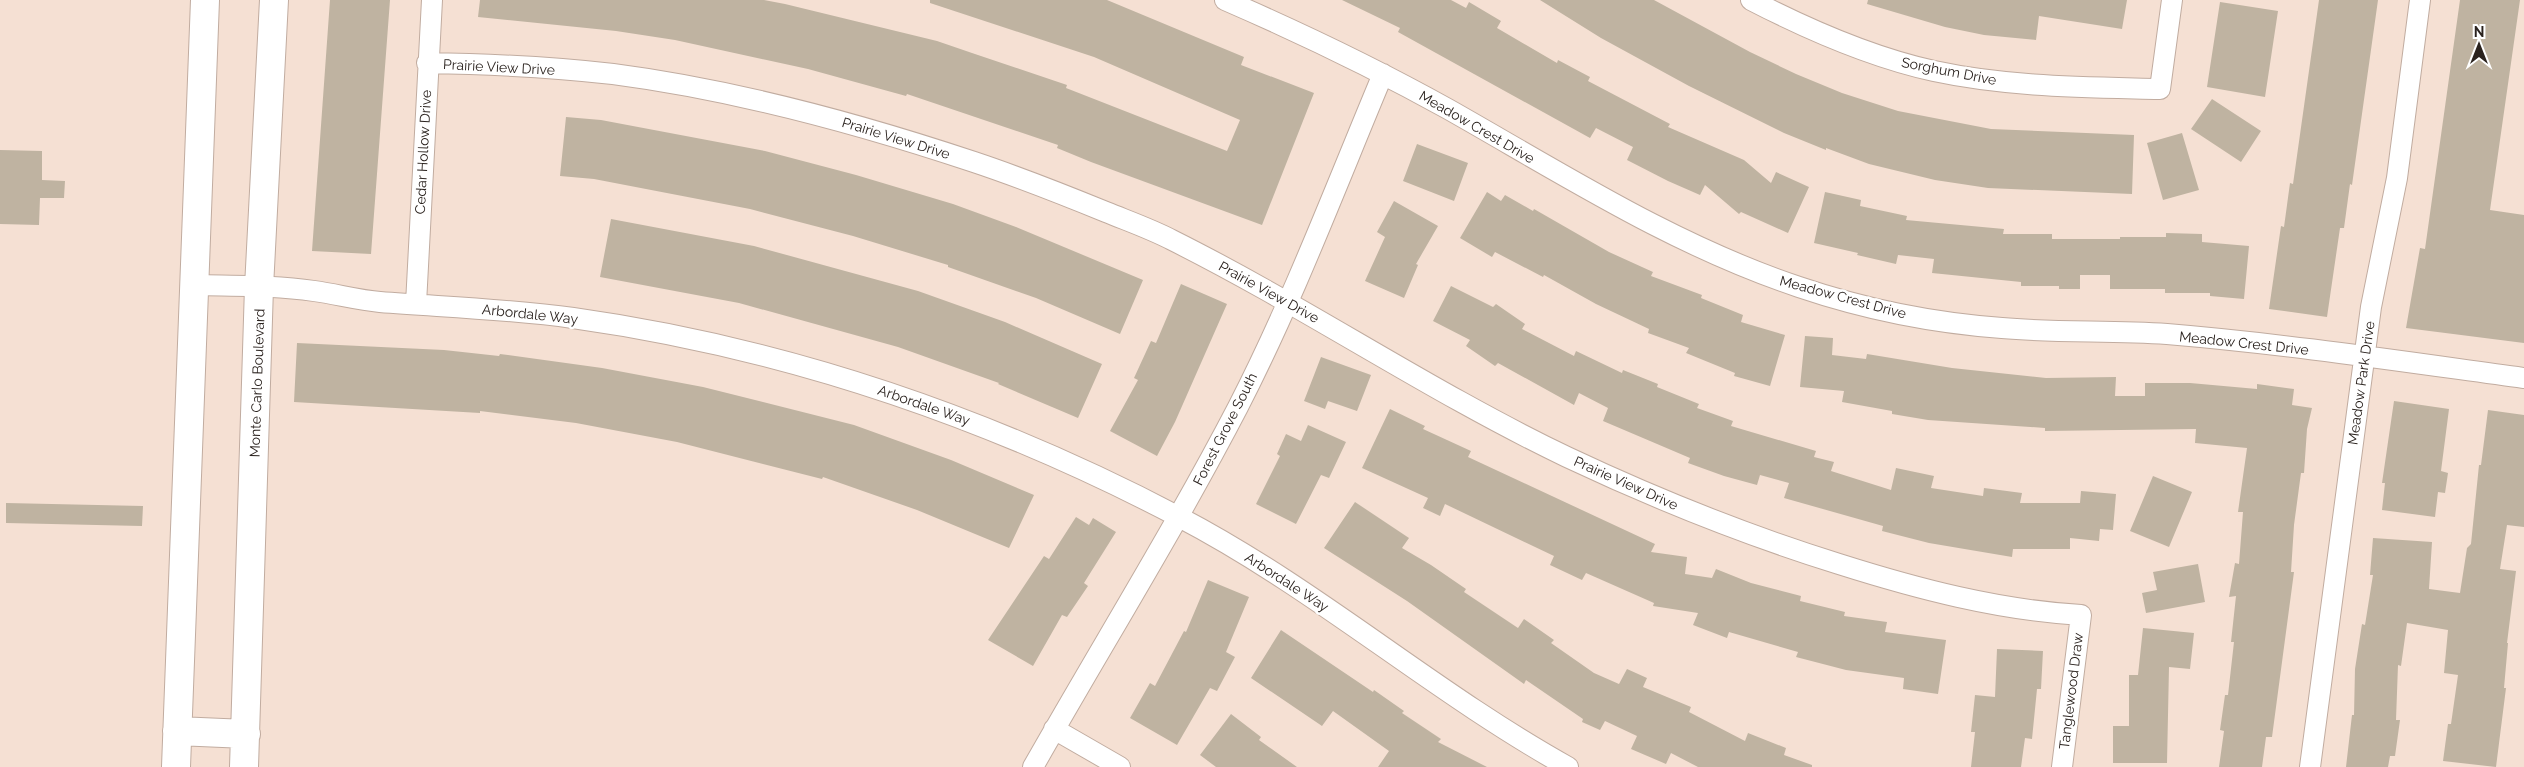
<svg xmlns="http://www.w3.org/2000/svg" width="2524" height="767" viewBox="0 0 2524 767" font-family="Raleway,sans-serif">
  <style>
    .building { fill: #bfb3a1 }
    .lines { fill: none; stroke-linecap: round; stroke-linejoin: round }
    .street-casing { stroke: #c1aca0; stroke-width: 22 }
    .secondary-casing { stroke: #c1aca0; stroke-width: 30 }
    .street { stroke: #fff; stroke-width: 20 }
    .secondary { stroke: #fff; stroke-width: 28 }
    .labels { text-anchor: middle; stroke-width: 5; stroke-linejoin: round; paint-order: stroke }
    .street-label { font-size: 14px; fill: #2a221e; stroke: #fff }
  </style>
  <rect width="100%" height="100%" fill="#f5e0d3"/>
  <path class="building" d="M 330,0 L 390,0 L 371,254 L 312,251 Z
    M 480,0 L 764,0 L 785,4 L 937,41 L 972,53 L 1067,85 L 1066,88 L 1227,151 L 1240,120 L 1094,57 L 930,3 L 930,0 L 1107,0 L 1244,57 L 1241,65 L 1314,93 L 1262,225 L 1091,162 L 1057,148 L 1058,145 L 907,94 L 906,96 L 808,69 L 675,40 L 616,31 L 478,17 Z
    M 1342,0 L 1451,0 L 1466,8 L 1469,2 L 1501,21 L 1497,28 L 1557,63 L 1558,60 L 1590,77 L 1588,81 L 1670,124 L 1668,127 L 1744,160 L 1771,183 L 1776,172 L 1809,187 L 1788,233 L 1741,212 L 1739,214 L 1705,185 L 1700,195 L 1668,181 L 1627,160 L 1633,147 L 1596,128 L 1590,138 L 1398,32 L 1400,28 Z
    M 1540,0 L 1654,0 L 1750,52 L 1796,74 L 1842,93 L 1898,111 L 1991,129 L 2134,135 L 2132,194 L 1988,188 L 1935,180 L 1869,164 L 1826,148 L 1826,150 L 1784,133 L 1689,86 L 1601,38 Z
    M 1868,0 L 2127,0 L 2122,29 L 2039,16 L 2036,40 L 1984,35 L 1945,27 L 1867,4 Z
    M 2319,0 L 2378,0 L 2352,185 L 2350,184 L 2344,228 L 2340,228 L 2327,317 L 2269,309 L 2281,226 L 2284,227 L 2290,183 L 2293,184 Z
    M 2460,0 L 2520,0 L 2490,210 L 2524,215 L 2524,343 L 2406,328 L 2420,248 L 2425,249 Z
    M 2220,2 L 2278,11 L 2265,97 L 2207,87 Z
    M 2212,99 L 2261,131 L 2241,162 L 2191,129 Z
    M 566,117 L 601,120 L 765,151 L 856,175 L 953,204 L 1016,227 L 1143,280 L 1120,334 L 1036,298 L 948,267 L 948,265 L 853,236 L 750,209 L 594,179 L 560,176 Z
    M 2182,133 L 2199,190 L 2163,200 L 2147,143 Z
    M 1417,144 L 1468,163 L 1454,201 L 1403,181 Z
    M 0,150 L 42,151 L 42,180 L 65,181 L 64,198 L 40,198 L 39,225 L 0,224 Z
    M 1487,192 L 1501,201 L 1505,195 L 1533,211 L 1534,209 L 1609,252 L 1653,272 L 1651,276 L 1702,295 L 1701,298 L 1743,315 L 1741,322 L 1785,335 L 1770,386 L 1734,376 L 1735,373 L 1686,353 L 1689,348 L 1648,333 L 1649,329 L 1596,304 L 1544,275 L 1543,277 L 1495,252 L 1492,257 L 1460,238 Z
    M 1825,192 L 1861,200 L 1860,206 L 1907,216 L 1906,220 L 2004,229 L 2003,234 L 2052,234 L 2052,239 L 2120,239 L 2120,237 L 2166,237 L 2166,233 L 2202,234 L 2202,242 L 2249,246 L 2244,299 L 2210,296 L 2210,293 L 2165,293 L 2165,289 L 2110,289 L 2110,275 L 2080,275 L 2080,289 L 2059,289 L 2059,286 L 2021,286 L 2021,282 L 1932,273 L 1934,259 L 1898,255 L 1896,264 L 1857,255 L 1858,253 L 1814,243 Z
    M 1394,201 L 1438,226 L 1416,264 L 1418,265 L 1404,298 L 1365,281 L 1385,237 L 1377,232 Z
    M 611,219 L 754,246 L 918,291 L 1005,322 L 1102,364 L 1078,418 L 998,384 L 999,383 L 898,347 L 739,303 L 600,277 Z
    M 1181,284 L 1227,304 L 1175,422 L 1157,456 L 1110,431 L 1138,380 L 1134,378 L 1151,341 L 1156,343 Z
    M 1451,286 L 1493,307 L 1496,304 L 1525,324 L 1522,329 L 1574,356 L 1576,351 L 1622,373 L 1623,370 L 1658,384 L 1657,387 L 1699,404 L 1697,408 L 1733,421 L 1731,426 L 1816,451 L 1814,457 L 1834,462 L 1831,471 L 1891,490 L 1896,468 L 1934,476 L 1931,488 L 1983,496 L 1984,488 L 2022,493 L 2020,503 L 2080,503 L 2081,491 L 2116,494 L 2113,530 L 2100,529 L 2099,541 L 2070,538 L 2070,549 L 2013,549 L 2012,557 L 1929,543 L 1882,531 L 1883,526 L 1784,498 L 1789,483 L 1760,475 L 1757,485 L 1724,476 L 1688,463 L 1690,458 L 1603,421 L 1608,408 L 1579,393 L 1574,405 L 1498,363 L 1495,366 L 1466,346 L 1470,340 L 1433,321 Z
    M 1805,336 L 1833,338 L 1832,355 L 1866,359 L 1867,354 L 1952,368 L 2046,378 L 2116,377 L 2115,396 L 2145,396 L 2145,383 L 2190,383 L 2257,389 L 2257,384 L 2294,389 L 2292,405 L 2312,408 L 2307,429 L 2304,473 L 2301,473 L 2294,525 L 2291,572 L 2294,572 L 2272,737 L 2266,737 L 2262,767 L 2219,767 L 2224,731 L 2220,730 L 2225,695 L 2228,695 L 2234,642 L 2231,642 L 2236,596 L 2229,597 L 2235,563 L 2239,564 L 2243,512 L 2238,512 L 2247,448 L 2195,443 L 2196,429 L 2045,431 L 2045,428 L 1928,420 L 1892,414 L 1892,411 L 1842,402 L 1844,391 L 1800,387 Z
    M 297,343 L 444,350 L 499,356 L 500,354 L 602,368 L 703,387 L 854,425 L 951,460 L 1034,495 L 1009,548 L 917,510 L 823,477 L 822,479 L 677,442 L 576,423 L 480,411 L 480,413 L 294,402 Z
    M 1321,357 L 1371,375 L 1357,411 L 1328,401 L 1325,409 L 1304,401 Z
    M 2394,401 L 2449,409 L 2441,471 L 2448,473 L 2445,493 L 2438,492 L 2435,517 L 2382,510 L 2385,483 L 2382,483 Z
    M 1390,409 L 1425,426 L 1423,429 L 1471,451 L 1468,457 L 1655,544 L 1651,552 L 1687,557 L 1685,574 L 1712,578 L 1716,569 L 1751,583 L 1801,596 L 1800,601 L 1845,612 L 1844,616 L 1887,622 L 1885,632 L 1946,640 L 1938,694 L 1903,689 L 1904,678 L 1846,670 L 1796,657 L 1798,652 L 1729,632 L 1727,638 L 1693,625 L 1698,613 L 1653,606 L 1654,603 L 1586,573 L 1582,580 L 1550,565 L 1554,556 L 1445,504 L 1440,516 L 1423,508 L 1428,498 L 1362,468 Z
    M 2488,410 L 2524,415 L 2524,527 L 2507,525 L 2500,569 L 2516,571 L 2507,643 L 2508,643 L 2504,688 L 2506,688 L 2496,767 L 2443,761 L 2448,724 L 2451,724 L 2458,675 L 2444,673 L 2448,630 L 2407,623 L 2401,666 L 2398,665 L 2396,720 L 2400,720 L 2395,756 L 2390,756 L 2388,767 L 2346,767 L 2352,715 L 2354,715 L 2355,669 L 2362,624 L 2365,625 L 2373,575 L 2370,575 L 2373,538 L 2432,542 L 2429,589 L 2460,593 L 2467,548 L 2471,544 L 2479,465 L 2481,465 Z
    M 1308,425 L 1346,442 L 1329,478 L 1321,475 L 1296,524 L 1256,504 L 1280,456 L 1277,454 L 1286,434 L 1301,441 Z
    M 2153,476 L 2192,492 L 2169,547 L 2130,531 Z
    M 1355,502 L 1409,538 L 1402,548 L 1431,565 L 1466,589 L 1464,592 L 1518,628 L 1524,619 L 1554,640 L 1551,643 L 1594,673 L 1619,684 L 1627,669 L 1647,678 L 1643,687 L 1691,707 L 1689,712 L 1745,741 L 1748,733 L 1786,748 L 1784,755 L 1812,765 L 1812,767 L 1698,767 L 1671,753 L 1666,764 L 1631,749 L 1637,736 L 1605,721 L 1600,730 L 1582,722 L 1583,719 L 1526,680 L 1524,684 L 1407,601 L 1324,548 Z
    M 6,503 L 143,506 L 142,526 L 6,523 Z
    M 1076,517 L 1089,525 L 1093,518 L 1116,532 L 1084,583 L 1088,586 L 1067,617 L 1062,615 L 1033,666 L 988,640 L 1044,556 L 1049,559 Z
    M 2198,564 L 2205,602 L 2146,613 L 2142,593 L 2157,590 L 2153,572 Z
    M 1208,580 L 1249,597 L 1226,652 L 1235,657 L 1217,691 L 1210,688 L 1177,745 L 1130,718 L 1150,683 L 1155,686 L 1184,631 L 1186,632 Z
    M 2143,628 L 2194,633 L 2190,669 L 2169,667 L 2167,763 L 2113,763 L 2113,726 L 2129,726 L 2129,675 L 2138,675 Z
    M 1281,630 L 1373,692 L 1374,690 L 1404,711 L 1402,713 L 1441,739 L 1438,742 L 1487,767 L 1378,767 L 1389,751 L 1333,711 L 1322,726 L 1251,678 Z
    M 1997,649 L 2043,651 L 2041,689 L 2037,689 L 2032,739 L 2025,738 L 2021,767 L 1971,767 L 1975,732 L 1971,732 L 1975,695 L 1995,697 Z
    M 1231,714 L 1261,737 L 1259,740 L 1297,767 L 1216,767 L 1200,755 Z"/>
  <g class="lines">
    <g class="street-casing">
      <path id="street" d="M 1225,0 C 1301,33 1376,69 1448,109 C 1563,174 1673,245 1799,287 C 1864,309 1934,323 2002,328 C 2057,333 2112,330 2167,334 C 2287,344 2406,362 2524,378
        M 1751,0 C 1809,30 1870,57 1934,71 C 2008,87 2084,87 2160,89 L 2172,0
        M 427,63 C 490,64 551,67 613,74 C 736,90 857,123 974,162 C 1019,177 1062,194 1106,212 C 1128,221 1151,229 1172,240 C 1306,307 1431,392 1567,457 C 1656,499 1746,535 1839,564 C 1918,589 1998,610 2081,615 L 2062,767
        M 195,285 C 235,286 275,285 314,291 C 336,294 358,300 380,302 C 445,307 509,309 573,318 C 786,348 990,418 1179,517 C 1317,589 1433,692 1568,767
        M 416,304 L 432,0
        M 1054,729 L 1120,767
        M 1033,767 C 1101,647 1174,530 1238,407 C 1293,300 1336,186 1383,74
        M 2310,767 L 2371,307 L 2397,178 L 2420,0"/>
    </g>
    <g class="secondary-casing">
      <path id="secondary" d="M 177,731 L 246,734
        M 176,767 L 205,0
        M 244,767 L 259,287 L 274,0"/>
    </g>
    <use href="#street" class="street"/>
    <use href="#secondary" class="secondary"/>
  </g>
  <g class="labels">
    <g class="street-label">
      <text transform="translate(499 67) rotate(3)" y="5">Prairie View Drive</text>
      <text transform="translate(1949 71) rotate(11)" y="5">Sorghum Drive</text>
      <text transform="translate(1477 127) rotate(30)" y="5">Meadow Crest Drive</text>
      <text transform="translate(896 138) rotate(17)" y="5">Prairie View Drive</text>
      <text transform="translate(423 152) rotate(-87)" y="5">Cedar Hollow Drive</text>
      <text transform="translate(1269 292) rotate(29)" y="5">Prairie View Drive</text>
      <text transform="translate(1843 297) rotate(15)" y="5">Meadow Crest Drive</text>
      <text transform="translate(530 314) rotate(6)" y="5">Arbordale Way</text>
      <text transform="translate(2244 343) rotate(6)" y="5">Meadow Crest Drive</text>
      <text transform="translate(257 383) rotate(-88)" y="5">Monte Carlo Boulevard</text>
      <text transform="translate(2361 383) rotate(-82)" y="5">Meadow Park Drive</text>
      <text transform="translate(924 405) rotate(19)" y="5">Arbordale Way</text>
      <text transform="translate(1225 429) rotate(-63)" y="5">Forest Grove South</text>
      <text transform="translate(1626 483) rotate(24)" y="5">Prairie View Drive</text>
      <text transform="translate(1287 582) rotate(33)" y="5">Arbordale Way</text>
      <text transform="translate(2071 691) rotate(-83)" y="5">Tanglewood Draw</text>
    </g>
  </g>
  <g transform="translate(2479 45)" stroke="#ffffff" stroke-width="4" paint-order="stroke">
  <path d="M0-4L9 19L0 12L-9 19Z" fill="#2a221e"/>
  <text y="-8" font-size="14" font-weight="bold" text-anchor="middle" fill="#2a221e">N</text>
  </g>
</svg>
